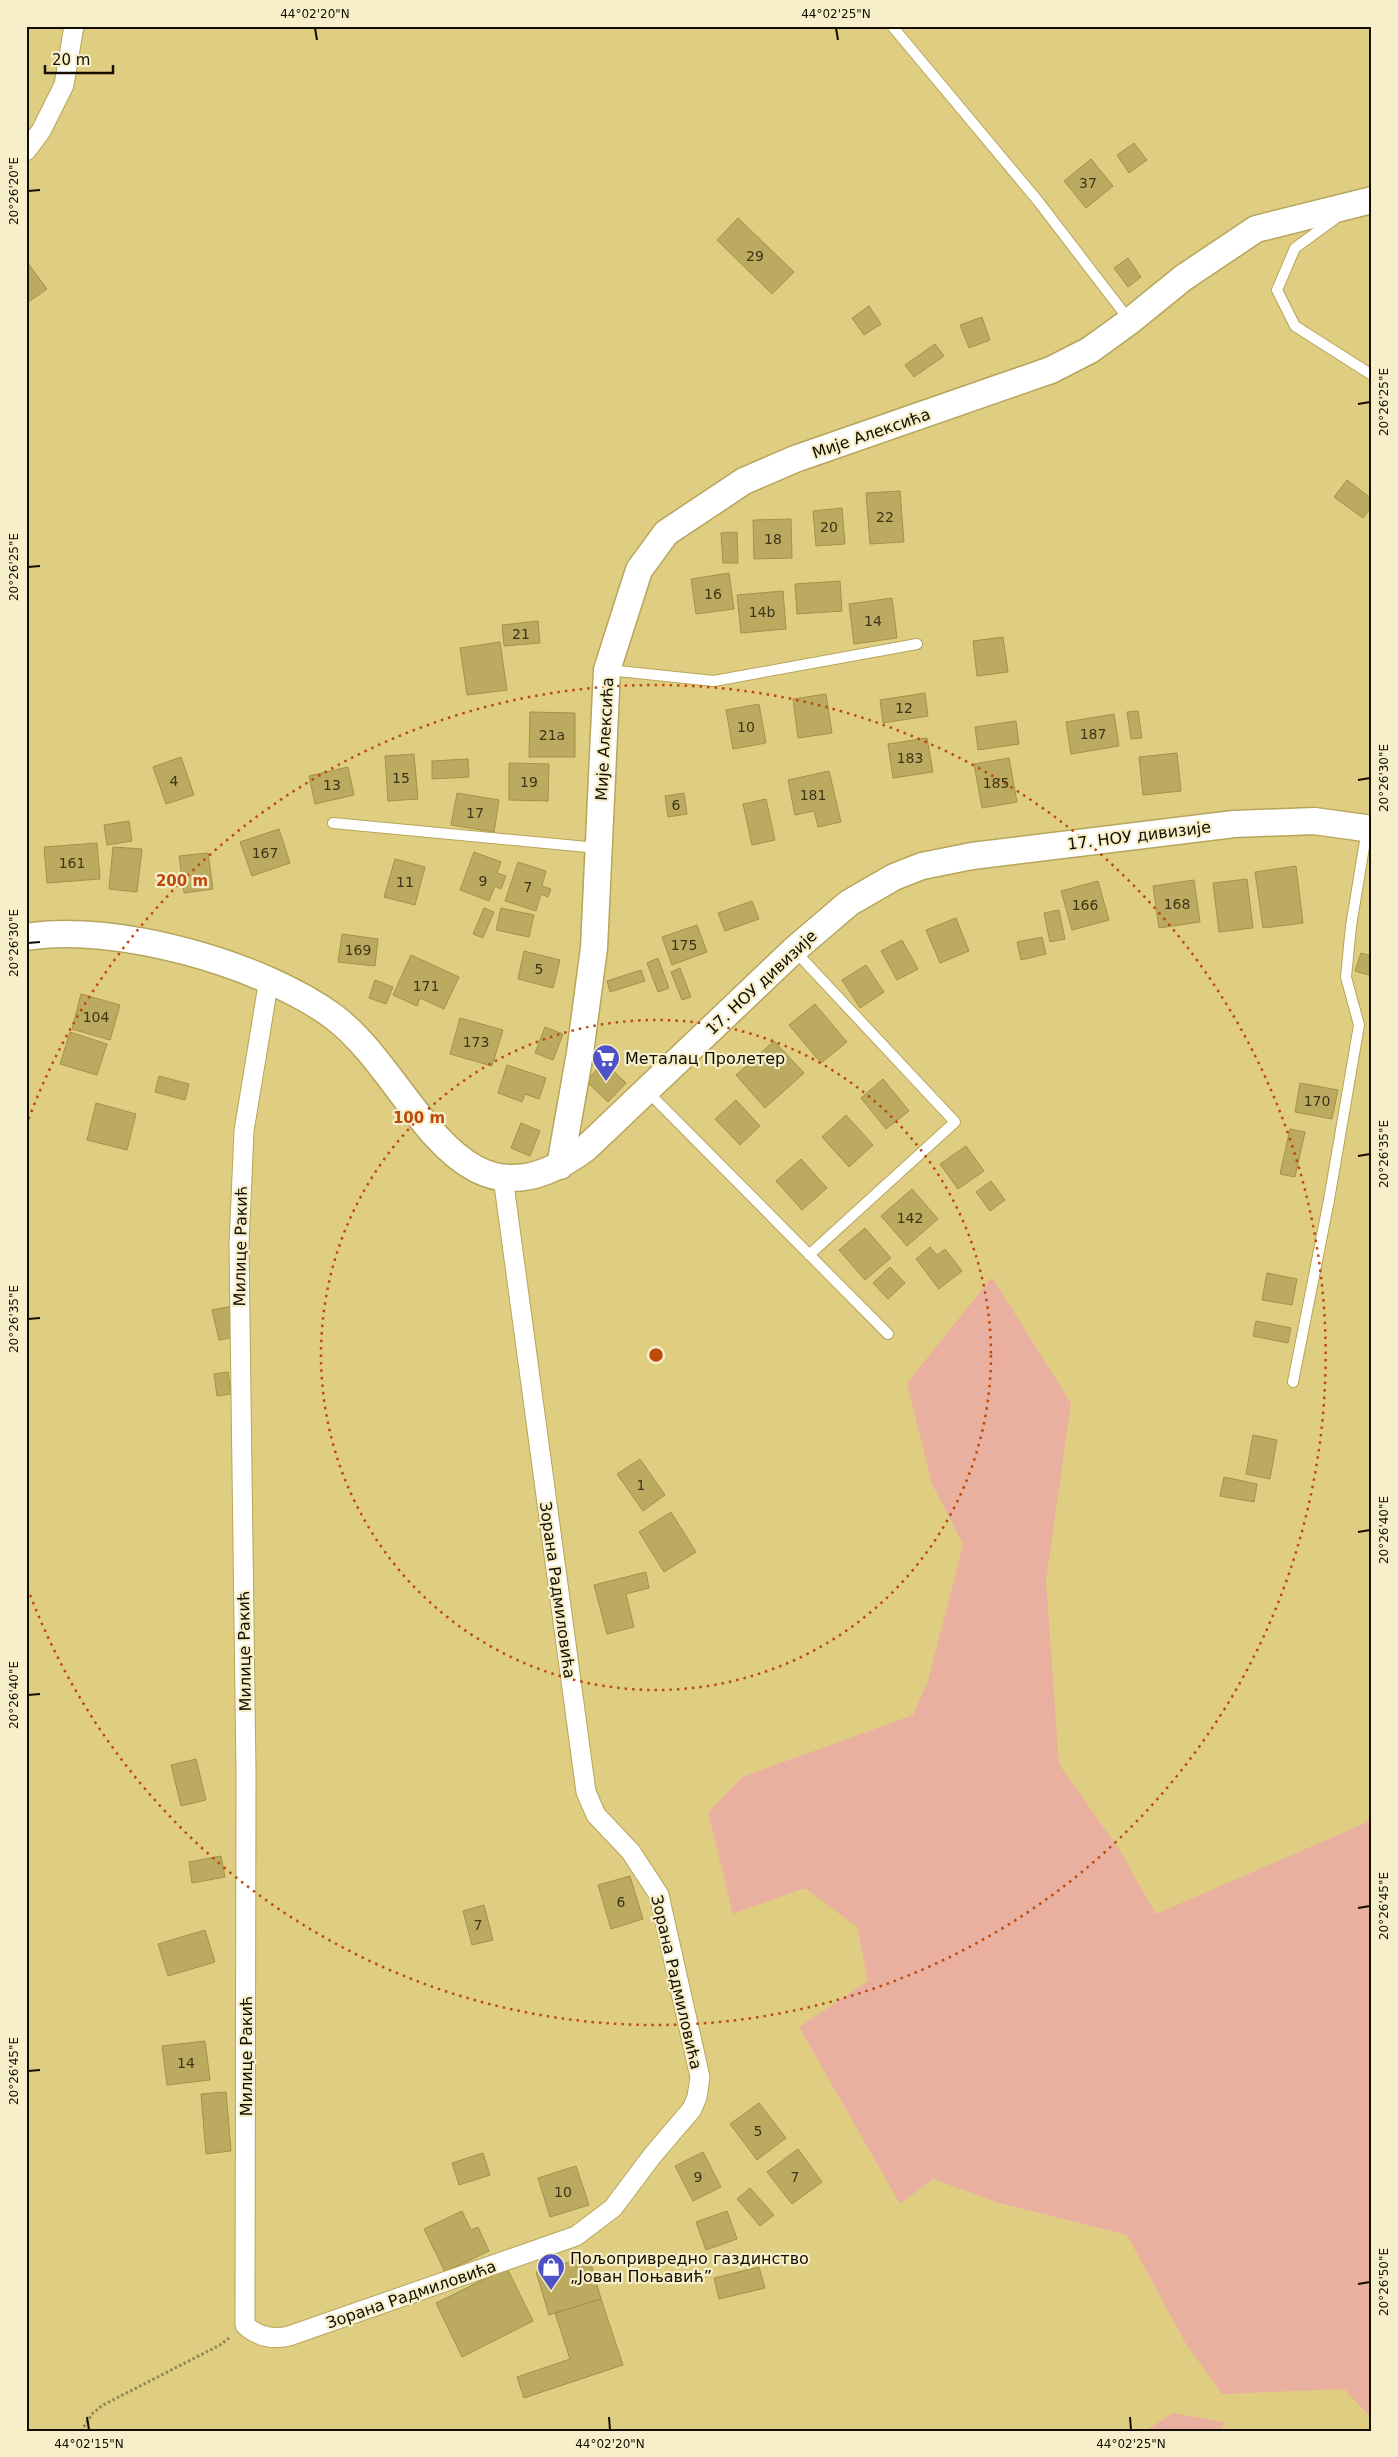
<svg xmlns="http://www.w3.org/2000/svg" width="1398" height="2457" viewBox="0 0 1398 2457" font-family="'DejaVu Sans',sans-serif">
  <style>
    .green { fill: #eab09f }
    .building { fill: #bbaa5f; stroke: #a39247 }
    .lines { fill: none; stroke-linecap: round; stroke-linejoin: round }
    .lane-casing { stroke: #b6a55a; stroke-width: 12 }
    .street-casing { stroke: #b6a55a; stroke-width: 21 }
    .secondary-casing { stroke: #b6a55a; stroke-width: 29 }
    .path { stroke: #938651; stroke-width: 3; stroke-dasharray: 2.5 2.5; stroke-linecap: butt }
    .lane { stroke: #fff; stroke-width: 10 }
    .street { stroke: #fff; stroke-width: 19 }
    .secondary { stroke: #fff; stroke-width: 26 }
    .ticks { fill: none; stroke: #130e00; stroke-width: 2 }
    .ring { fill: none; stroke: #bd4a0a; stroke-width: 2.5; stroke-dasharray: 2.5 5 }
    .labels { text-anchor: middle; stroke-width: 4.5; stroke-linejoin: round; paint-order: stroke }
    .number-label { font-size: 14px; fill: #3d3518 }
    .street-label { font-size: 16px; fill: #130e00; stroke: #f7efca }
    .poi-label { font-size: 16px; fill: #130e00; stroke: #f7efca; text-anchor: start }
    .centre { fill: #bd4a0a; stroke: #f7efca; stroke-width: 2.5 }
    .ring-label { font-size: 15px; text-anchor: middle; font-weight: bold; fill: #bd4a0a; stroke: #f7efca; stroke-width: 4.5; stroke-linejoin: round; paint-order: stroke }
    .neatline { fill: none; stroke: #130e00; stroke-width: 2 }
    .ticks-label { font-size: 12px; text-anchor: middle; fill: #130e00 }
  </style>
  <rect width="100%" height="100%" fill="#dfce82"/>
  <path class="green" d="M 992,1277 L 1071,1403 L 1046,1581 L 1059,1764 L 1119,1849 L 1156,1914 L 1372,1820 L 1372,2419 L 1344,2389 L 1222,2394 L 1186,2344 L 1127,2235 L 999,2203 L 933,2179 L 900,2204 L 799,2027 L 868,1981 L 857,1927 L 805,1888 L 733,1914 L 708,1813 L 742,1777 L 913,1715 L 928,1681 L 963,1544 L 932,1484 L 907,1383 Z
    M 1173,2413 L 1224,2422 L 1221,2431 L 1145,2431 Z"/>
  <path class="building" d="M 1134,143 L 1147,160 L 1129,173 L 1117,155 Z
    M 1091,159 L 1113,186 L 1086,208 L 1064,181 Z
    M 738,218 L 794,272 L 772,294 L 717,240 Z
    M 1128,258 L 1141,277 L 1128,287 L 1114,268 Z
    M 27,262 L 47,289 L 27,303 L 26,263 Z
    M 869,306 L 881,324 L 864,335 L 852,318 Z
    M 982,317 L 990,340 L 969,348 L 960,325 Z
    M 935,344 L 944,356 L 914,377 L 905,365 Z
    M 1347,480 L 1372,499 L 1372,506 L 1363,518 L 1334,497 Z
    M 900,491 L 904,542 L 870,544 L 866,493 Z
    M 842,508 L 845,544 L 816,546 L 813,511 Z
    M 791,519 L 792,558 L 754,559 L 753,520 Z
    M 737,532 L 738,563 L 723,563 L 721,533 Z
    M 729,573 L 734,609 L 696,614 L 691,579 Z
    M 840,581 L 842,611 L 797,614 L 795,584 Z
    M 783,591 L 786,629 L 741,633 L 737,595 Z
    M 892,598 L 897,638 L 854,644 L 849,604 Z
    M 538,621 L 540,643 L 504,646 L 502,625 Z
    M 1003,637 L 1008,672 L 977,676 L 973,641 Z
    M 500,642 L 507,690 L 467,695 L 460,648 Z
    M 925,693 L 928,716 L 883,723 L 880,700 Z
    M 826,694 L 832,733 L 798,738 L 793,699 Z
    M 759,704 L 766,743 L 733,749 L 726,710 Z
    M 1138,711 L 1142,738 L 1131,739 L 1127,712 Z
    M 530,712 L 575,713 L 575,757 L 529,757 Z
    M 1114,714 L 1119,746 L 1071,754 L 1066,722 Z
    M 1016,721 L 1019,744 L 978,750 L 975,727 Z
    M 927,738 L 933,772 L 893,778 L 888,744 Z
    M 1177,753 L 1181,791 L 1143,795 L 1139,757 Z
    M 414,754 L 418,799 L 388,801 L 385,756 Z
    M 181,757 L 194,795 L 166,804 L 153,767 Z
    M 1009,758 L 1017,802 L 982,808 L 974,764 Z
    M 468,759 L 469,777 L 432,779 L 432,761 Z
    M 509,763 L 549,764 L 548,801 L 509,800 Z
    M 348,767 L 354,795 L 315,804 L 309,776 Z
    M 829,771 L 841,822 L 818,827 L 814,811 L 795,815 L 788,780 Z
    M 457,793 L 499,800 L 494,832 L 451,825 Z
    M 684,793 L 687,814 L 668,817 L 665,796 Z
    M 766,799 L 775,840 L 752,845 L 743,804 Z
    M 129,821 L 132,841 L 107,845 L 104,825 Z
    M 279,829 L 290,863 L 252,876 L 240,842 Z
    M 97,843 L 100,879 L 47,883 L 44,847 Z
    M 113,847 L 142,849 L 137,892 L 109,889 Z
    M 474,852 L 501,862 L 497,873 L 506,876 L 501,889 L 495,886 L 489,901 L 460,890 Z
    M 208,853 L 213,889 L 184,893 L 179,856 Z
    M 395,859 L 425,867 L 415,905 L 384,897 Z
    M 518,862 L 546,871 L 542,886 L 551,889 L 548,897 L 541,894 L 536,911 L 505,901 Z
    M 1296,866 L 1303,923 L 1263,928 L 1255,872 Z
    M 1247,879 L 1253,928 L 1219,932 L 1213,883 Z
    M 1194,880 L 1200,922 L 1159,928 L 1153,886 Z
    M 1098,881 L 1109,920 L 1072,930 L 1061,891 Z
    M 752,901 L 759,919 L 725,931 L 718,913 Z
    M 484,908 L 494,912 L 483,938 L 473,934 Z
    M 501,908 L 534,915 L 529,937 L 496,930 Z
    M 1059,910 L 1065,939 L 1050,942 L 1044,913 Z
    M 956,918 L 969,951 L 940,963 L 926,930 Z
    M 697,925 L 707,952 L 672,965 L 662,937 Z
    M 342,934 L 378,939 L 375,966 L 338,962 Z
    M 1042,937 L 1046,954 L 1021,960 L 1017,942 Z
    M 902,940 L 918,969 L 897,980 L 881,951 Z
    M 524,951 L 560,960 L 553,988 L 518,979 Z
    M 1361,953 L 1372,956 L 1372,976 L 1355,971 Z
    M 411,955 L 459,977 L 444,1009 L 420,998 L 417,1006 L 393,995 Z
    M 658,958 L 669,988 L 658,992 L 647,963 Z
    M 866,965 L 884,992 L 860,1008 L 842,980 Z
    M 680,968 L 691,997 L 682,1000 L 671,972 Z
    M 641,970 L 645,981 L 610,992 L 607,981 Z
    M 375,980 L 393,987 L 386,1004 L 369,998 Z
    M 81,994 L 120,1005 L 110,1040 L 72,1029 Z
    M 815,1004 L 847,1042 L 821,1063 L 789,1025 Z
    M 460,1018 L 503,1030 L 492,1066 L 450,1054 Z
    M 545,1027 L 563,1034 L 553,1060 L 535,1053 Z
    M 70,1032 L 107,1044 L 97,1075 L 60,1064 Z
    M 774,1041 L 804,1073 L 765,1108 L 736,1075 Z
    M 604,1062 L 626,1083 L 608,1102 L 586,1081 Z
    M 507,1065 L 546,1078 L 539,1099 L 525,1094 L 522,1102 L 498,1093 Z
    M 159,1076 L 189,1084 L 185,1100 L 155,1092 Z
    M 883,1079 L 909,1111 L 886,1129 L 861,1098 Z
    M 1300,1083 L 1338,1090 L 1332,1119 L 1295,1112 Z
    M 736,1100 L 760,1126 L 740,1145 L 715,1119 Z
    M 96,1103 L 136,1114 L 127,1150 L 87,1140 Z
    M 846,1115 L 873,1145 L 849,1167 L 822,1137 Z
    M 521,1123 L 540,1131 L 530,1156 L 511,1148 Z
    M 1290,1129 L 1305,1132 L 1295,1177 L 1280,1174 Z
    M 966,1146 L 984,1171 L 958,1189 L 940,1164 Z
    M 801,1159 L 827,1188 L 802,1210 L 776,1181 Z
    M 991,1181 L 1005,1200 L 990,1211 L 976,1192 Z
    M 912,1189 L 938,1219 L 907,1246 L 881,1216 Z
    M 865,1228 L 891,1258 L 865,1280 L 839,1250 Z
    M 930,1247 L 937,1255 L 945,1249 L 962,1271 L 939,1289 L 916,1259 Z
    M 890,1267 L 905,1283 L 888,1299 L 873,1283 Z
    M 1267,1273 L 1297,1279 L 1292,1305 L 1262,1300 Z
    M 232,1306 L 239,1336 L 219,1340 L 212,1310 Z
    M 1256,1321 L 1291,1328 L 1288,1343 L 1253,1336 Z
    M 228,1372 L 231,1394 L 217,1396 L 214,1374 Z
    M 1253,1435 L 1277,1440 L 1270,1479 L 1246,1474 Z
    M 640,1459 L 665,1495 L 643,1511 L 617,1474 Z
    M 1224,1477 L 1257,1484 L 1254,1502 L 1220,1496 Z
    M 671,1512 L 696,1552 L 664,1572 L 639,1532 Z
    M 646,1572 L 649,1588 L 626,1594 L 634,1627 L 607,1634 L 594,1585 Z
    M 196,1759 L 206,1800 L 181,1806 L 171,1765 Z
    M 221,1856 L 225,1877 L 192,1883 L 189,1862 Z
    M 630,1876 L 643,1919 L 611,1929 L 598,1885 Z
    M 484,1905 L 493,1940 L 472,1945 L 463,1911 Z
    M 205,1930 L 215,1962 L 168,1976 L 158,1944 Z
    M 205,2041 L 210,2080 L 167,2085 L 162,2046 Z
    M 226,2092 L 231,2151 L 206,2154 L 201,2094 Z
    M 759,2103 L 786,2138 L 757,2160 L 730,2124 Z
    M 798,2149 L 822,2182 L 792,2204 L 767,2172 Z
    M 703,2152 L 721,2187 L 693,2201 L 675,2166 Z
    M 483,2153 L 490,2175 L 459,2185 L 452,2163 Z
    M 576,2166 L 589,2205 L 550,2217 L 538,2178 Z
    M 750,2188 L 774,2215 L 760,2226 L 737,2199 Z
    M 462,2211 L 471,2230 L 478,2227 L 489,2251 L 445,2272 L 424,2229 Z
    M 727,2211 L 737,2239 L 706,2250 L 696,2222 Z
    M 589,2256 L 601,2299 L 549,2315 L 536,2272 Z
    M 759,2267 L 765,2288 L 719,2299 L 714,2278 Z
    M 507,2268 L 533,2321 L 462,2357 L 436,2303 Z
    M 601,2299 L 623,2365 L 524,2398 L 517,2377 L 570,2359 L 555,2313 Z"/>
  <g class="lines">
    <g class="lane-casing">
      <path id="lane" d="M 892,26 L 1038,201 L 1130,321
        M 1336,218 L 1295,248 L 1277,290 L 1295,326 L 1372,375
        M 608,670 L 714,681 L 917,644
        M 333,823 L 598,848
        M 794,950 L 955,1122 L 809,1255
        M 647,1091 L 888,1334
        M 1293,1382 L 1329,1200 L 1359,1025 L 1346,977 L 1351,926 L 1367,829"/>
    </g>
    <g class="street-casing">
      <path id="street" d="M 26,151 L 41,131 L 64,85 L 74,26
        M 269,979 L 244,1131 L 239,1244 L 246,1772 L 245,2325 C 258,2337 272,2340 289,2336 L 576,2236 L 613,2208 L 652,2156 L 692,2109 L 697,2097 L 700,2077 L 659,1895 L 631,1852 L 596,1815 L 586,1792 L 503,1177"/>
    </g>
    <g class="secondary-casing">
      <path id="secondary" d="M 26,937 C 114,922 263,964 334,1017 C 416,1079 456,1246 586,1148 L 794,950 L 849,903 L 894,877 L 922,866 L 972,856 L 1234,824 L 1314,821 L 1372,829
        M 560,1166 L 580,1053 L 594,948 L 607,670 L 639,570 L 666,533 L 744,481 L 795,459 L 1051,370 L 1090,350 L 1130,321 L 1183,278 L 1256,229 L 1372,200"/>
    </g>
    <path class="path" d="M 81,2431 L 93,2413 L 103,2405 L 220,2345 L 229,2338"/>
    <use href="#lane" class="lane"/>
    <use href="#street" class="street"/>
    <use href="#secondary" class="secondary"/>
  </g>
  <path class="ticks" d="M 315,28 L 317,40M 836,28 L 838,40M 28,191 L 40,190M 1358,404 L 1370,402M 28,567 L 40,566M 1358,780 L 1370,778M 28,943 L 40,942M 1358,1156 L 1370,1154M 28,1319 L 40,1318M 1358,1532 L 1370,1530M 28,1695 L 40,1694M 1358,1908 L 1370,1906M 28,2071 L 40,2070M 1358,2284 L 1370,2282M 87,2417 L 89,2430M 609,2417 L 610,2430M 1130,2417 L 1131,2430"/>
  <g class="ring">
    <circle cx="656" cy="1355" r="335"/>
    <path d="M26 1126A670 670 0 1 1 26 1584"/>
  </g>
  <defs>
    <g id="supermarket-pin" transform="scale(1.4375)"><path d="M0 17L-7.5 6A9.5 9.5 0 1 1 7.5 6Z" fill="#4f51c8" stroke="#f7efca"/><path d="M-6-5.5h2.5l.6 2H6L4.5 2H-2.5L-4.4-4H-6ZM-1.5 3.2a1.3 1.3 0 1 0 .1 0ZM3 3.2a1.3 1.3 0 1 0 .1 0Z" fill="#fff"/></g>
    <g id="shop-pin" transform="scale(1.4375)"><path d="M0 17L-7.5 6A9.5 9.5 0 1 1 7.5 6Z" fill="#4f51c8" stroke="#f7efca"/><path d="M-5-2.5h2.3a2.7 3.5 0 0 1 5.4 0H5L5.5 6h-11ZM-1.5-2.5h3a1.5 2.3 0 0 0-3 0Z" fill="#fff"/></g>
  </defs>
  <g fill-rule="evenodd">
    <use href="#supermarket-pin" x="606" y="1058"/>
    <use href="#shop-pin" x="551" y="2267"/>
  </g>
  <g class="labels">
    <g class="number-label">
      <text x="1088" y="188">37</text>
      <text x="755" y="261">29</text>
      <text x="885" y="522">22</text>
      <text x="829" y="532">20</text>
      <text x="773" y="544">18</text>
      <text x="713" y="599">16</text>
      <text x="762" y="617">14b</text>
      <text x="873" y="626">14</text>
      <text x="521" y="639">21</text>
      <text x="904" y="713">12</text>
      <text x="746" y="732">10</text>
      <text x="1093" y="739">187</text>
      <text x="552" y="740">21a</text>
      <text x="910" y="763">183</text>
      <text x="401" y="783">15</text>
      <text x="174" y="786">4</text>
      <text x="529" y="787">19</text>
      <text x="996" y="788">185</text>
      <text x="332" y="790">13</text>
      <text x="813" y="800">181</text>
      <text x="676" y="810">6</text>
      <text x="475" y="818">17</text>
      <text x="265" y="858">167</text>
      <text x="72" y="868">161</text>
      <text x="483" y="886">9</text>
      <text x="405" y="887">11</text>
      <text x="528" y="892">7</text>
      <text x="1177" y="909">168</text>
      <text x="1085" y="910">166</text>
      <text x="684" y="950">175</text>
      <text x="358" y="955">169</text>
      <text x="539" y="974">5</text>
      <text x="426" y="991">171</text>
      <text x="96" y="1022">104</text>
      <text x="476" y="1047">173</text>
      <text x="1317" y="1106">170</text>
      <text x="910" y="1223">142</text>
      <text x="641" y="1490">1</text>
      <text x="621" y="1907">6</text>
      <text x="478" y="1930">7</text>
      <text x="186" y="2068">14</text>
      <text x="758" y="2136">5</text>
      <text x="698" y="2182">9</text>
      <text x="795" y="2182">7</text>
      <text x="563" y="2197">10</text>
    </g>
    <g class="street-label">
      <text transform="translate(871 433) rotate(-19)" y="6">Мије Алексића</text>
      <text transform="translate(604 739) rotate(-87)" y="6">Мије Алексића</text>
      <text transform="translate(1139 835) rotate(-7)" y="6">17. НОУ дивизије</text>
      <text transform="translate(761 982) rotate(-43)" y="6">17. НОУ дивизије</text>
      <text transform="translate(240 1246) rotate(-89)" y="6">Милице Ракић</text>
      <text transform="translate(558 1590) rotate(82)" y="6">Зорана Радмиловића</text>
      <text transform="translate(244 1651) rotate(-91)" y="6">Милице Ракић</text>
      <text transform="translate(677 1982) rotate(77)" y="6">Зорана Радмиловића</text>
      <text transform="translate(246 2056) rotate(-90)" y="6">Милице Ракић</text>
      <text transform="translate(411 2294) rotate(-19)" y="6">Зорана Радмиловића</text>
    </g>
    <g class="poi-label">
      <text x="625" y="1064">Металац Пролетер</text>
      <text x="570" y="2264">Пољопривредно газдинство<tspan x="570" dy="18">„Јован Поњавић”</tspan></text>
    </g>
  </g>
  <circle cx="656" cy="1355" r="8" class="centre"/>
  <g class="ring-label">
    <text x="182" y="886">200 m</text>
    <text x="419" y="1123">100 m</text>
  </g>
  <rect width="1398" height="2457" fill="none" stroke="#f7efca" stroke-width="55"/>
  <path d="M45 65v8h68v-8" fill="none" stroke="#130e00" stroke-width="2.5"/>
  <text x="52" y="65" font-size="15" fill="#130e00" stroke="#f7efca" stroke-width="4" paint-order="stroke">20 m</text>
  <rect x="28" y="28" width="1342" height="2402" class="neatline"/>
  <g class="ticks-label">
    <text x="315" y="18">44°02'20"N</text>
    <text x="836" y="18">44°02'25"N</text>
    <text transform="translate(14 191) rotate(-90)" y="4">20°26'20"E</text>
    <text transform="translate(1384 402) rotate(-90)" y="4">20°26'25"E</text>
    <text transform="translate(14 567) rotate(-90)" y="4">20°26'25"E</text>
    <text transform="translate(1384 778) rotate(-90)" y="4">20°26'30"E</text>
    <text transform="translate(14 943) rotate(-90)" y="4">20°26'30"E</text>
    <text transform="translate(1384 1154) rotate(-90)" y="4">20°26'35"E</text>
    <text transform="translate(14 1319) rotate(-90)" y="4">20°26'35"E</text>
    <text transform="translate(1384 1530) rotate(-90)" y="4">20°26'40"E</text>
    <text transform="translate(14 1695) rotate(-90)" y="4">20°26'40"E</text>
    <text transform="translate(1384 1906) rotate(-90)" y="4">20°26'45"E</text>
    <text transform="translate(14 2071) rotate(-90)" y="4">20°26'45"E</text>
    <text transform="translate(1384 2282) rotate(-90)" y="4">20°26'50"E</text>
    <text x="89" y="2448">44°02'15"N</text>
    <text x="610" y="2448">44°02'20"N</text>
    <text x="1131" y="2448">44°02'25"N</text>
  </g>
</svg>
